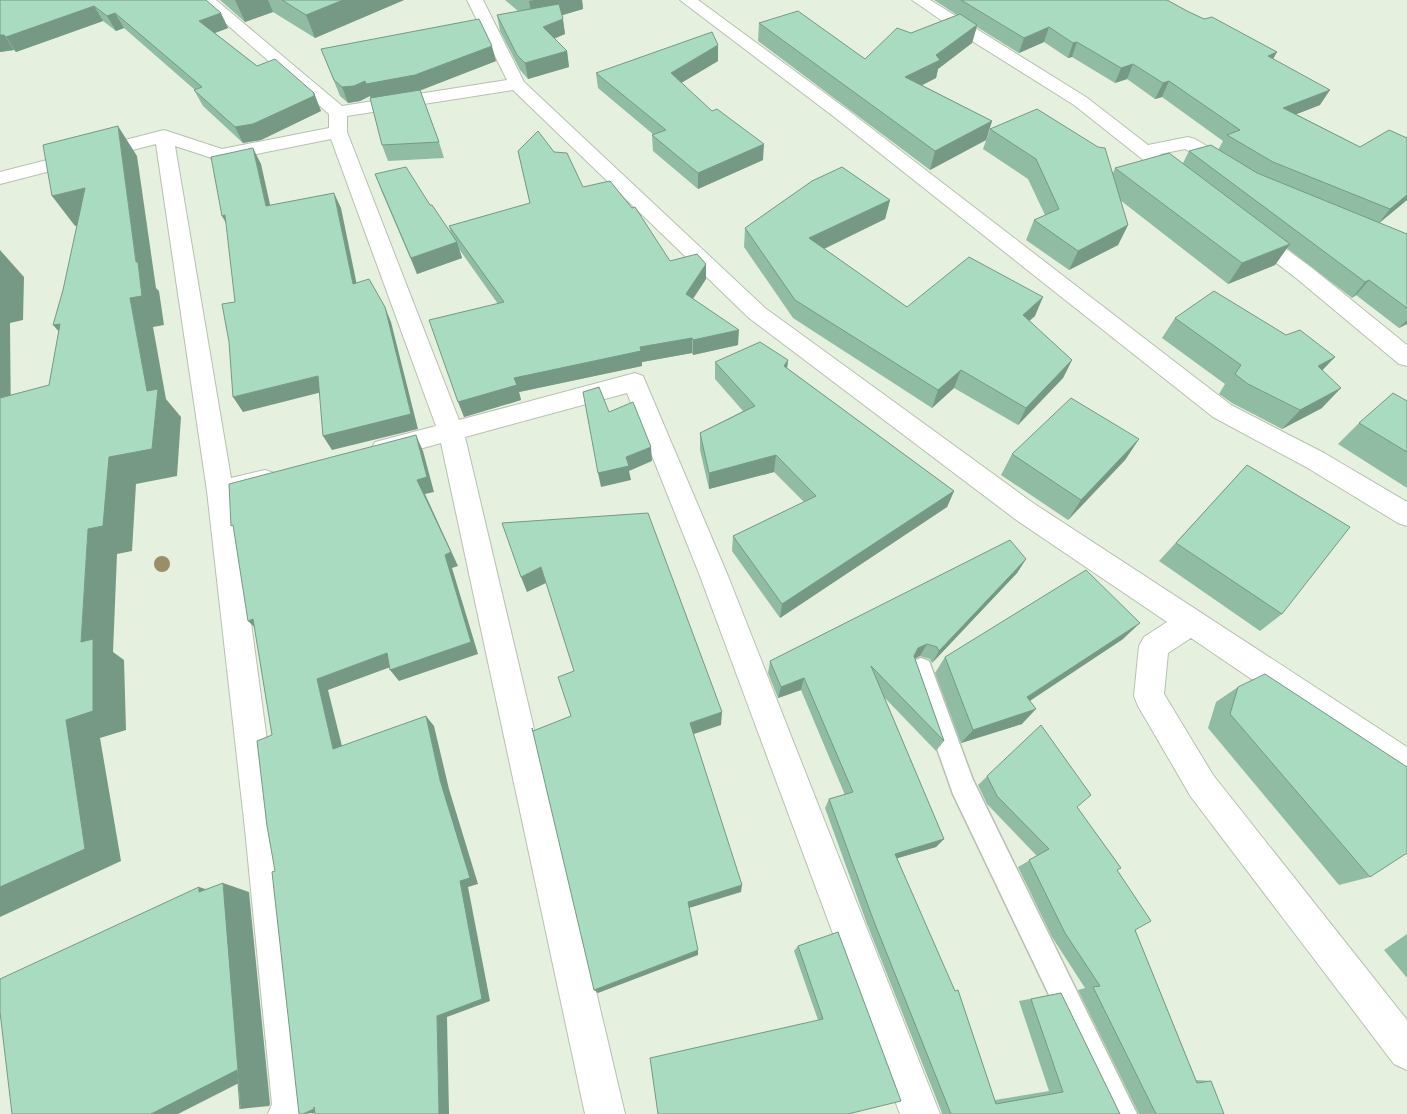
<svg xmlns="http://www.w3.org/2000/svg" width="1407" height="1114" viewBox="0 0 1407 1114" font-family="'PT Sans',sans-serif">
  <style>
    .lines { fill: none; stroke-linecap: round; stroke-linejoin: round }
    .service-casing { stroke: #b7c1b0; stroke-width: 3 }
    .minor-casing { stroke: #b7c1b0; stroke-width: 2 }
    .service { fill: #fff; fill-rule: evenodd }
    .minor { fill: #fff; fill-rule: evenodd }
    .tree { fill: #9a8e69 }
    .wall { fill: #90bca4 }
    .shaded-wall { fill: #769986 }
    .building { fill: #a8dbbf; stroke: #769986 }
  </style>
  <rect width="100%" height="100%" fill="#e6f0de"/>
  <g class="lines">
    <g class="service-casing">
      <path id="service" d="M 921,658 L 929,661 L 973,780 L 1137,1114 L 1106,1114 L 953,794 L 909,669 L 913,661 Z"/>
    </g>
    <g class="minor-casing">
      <path id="minor" d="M 199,0 L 216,0 L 342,106 L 507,80 L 467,0 L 483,0 L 524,82 L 765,308 L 1033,503 L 1407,747 L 1407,782 L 1396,777 L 1191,638 L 1168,653 L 1164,694 L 1213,775 L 1407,1020 L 1407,1070 L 1394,1064 L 1191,797 L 1138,706 L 1134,696 L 1139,646 L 1144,637 L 1167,622 L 1015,519 L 749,318 L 513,90 L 347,116 L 347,132 L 459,420 L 635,373 L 643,376 L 728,576 L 940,1114 L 900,1114 L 700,576 L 627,393 L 465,437 L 625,1114 L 585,1114 L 441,443 L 384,459 L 375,456 L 371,449 L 375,442 L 436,426 L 331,139 L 221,161 L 175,146 L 231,478 L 265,470 L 274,473 L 278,480 L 274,487 L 234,498 L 279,829 L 313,1112 L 312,1114 L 268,1114 L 272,1104 L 245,829 L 207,491 L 156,144 L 0,184 L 0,172 L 164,130 L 222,149 L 329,128 L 329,114 Z
        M 680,0 L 698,0 L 845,108 L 1231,405 L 1324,453 L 1407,502 L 1407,526 L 1398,523 L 1306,467 L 1213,417 L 833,116 Z
        M 912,0 L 930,0 L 1086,97 L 1148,145 L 1188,137 L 1195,139 L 1237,164 L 1240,168 L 1237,172 L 1230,174 L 1223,172 L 1185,149 L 1160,154 L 1192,181 L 1189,185 L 1182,187 L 1175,185 L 1074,105 L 964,36 Z
        M 1252,228 L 1259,229 L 1312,268 L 1407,345 L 1407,366 L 1399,364 L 1296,278 L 1245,239 L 1242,234 L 1245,229 Z"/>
    </g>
    <use href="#service" class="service"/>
    <use href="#minor" class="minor"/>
  </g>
  <circle class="tree" cx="162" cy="564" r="8"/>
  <path class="wall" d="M 0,0 L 206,0 L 228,28 L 215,33 L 257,66 L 314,93 L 321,111 L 261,140 L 243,143 L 203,106 L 194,90 L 195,90 L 124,28 L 116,31 L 103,21 L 16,52 L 14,50 L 0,52 Z
    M 220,0 L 404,0 L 315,38 L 273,12 L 245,22 Z
    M 505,0 L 582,0 L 583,9 L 562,15 L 565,34 L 554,39 L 567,51 L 569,67 L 528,79 L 520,70 L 500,31 L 497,15 L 518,11 Z
    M 934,0 L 1167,0 L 1187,11 L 1277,52 L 1273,59 L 1320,105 L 1296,114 L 1360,147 L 1407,138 L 1407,200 L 1379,223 L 1407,234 L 1407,324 L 1399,328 L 1356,295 L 1352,298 L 1287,248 L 1275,265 L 1228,284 L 1120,200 L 1128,225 L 1118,245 L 1069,270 L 1026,240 L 1034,220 L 1045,215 L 1028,179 L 983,149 L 990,129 L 1113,173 L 1115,168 L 1183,163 L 1189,151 L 1218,150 L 1223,141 L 1162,97 L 1155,99 L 1127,79 L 1115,83 L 1072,57 L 1068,58 L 1044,42 L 1019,53 L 977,27 L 972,43 L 938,69 L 936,78 L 922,85 L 992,121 L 986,140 L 930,170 L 758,41 L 759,23 L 865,59 L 911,33 L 957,15 Z
    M 321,49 L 496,61 L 420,90 L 439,142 L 444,158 L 388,161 L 382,145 L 370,96 L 360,101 L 348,103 L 340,96 Z
    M 718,61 L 681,83 L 763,160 L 698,189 L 653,151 L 652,135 L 654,135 L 598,88 L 596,73 Z
    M 518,151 L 554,152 L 583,187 L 670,261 L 706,264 L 706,279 L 693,299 L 738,345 L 693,355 L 692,353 L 642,362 L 642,366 L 519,392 L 521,400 L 464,417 L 498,304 L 459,249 L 462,258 L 417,274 L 381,190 L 375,174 L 430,205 L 451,234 L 449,226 L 530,204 Z
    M 890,200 L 885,219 L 824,249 L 907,307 L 1035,316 L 1029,321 L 1072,360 L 1063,378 L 1018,425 L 954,388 L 932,408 L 793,318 L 744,247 L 745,228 Z
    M 1175,318 L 1322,370 L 1322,408 L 1282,429 L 1232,403 L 1219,394 L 1225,384 L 1162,338 Z
    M 788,360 L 787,368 L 954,491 L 947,507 L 780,618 L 732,551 L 733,536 L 804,502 L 774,472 L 709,489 L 700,450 L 700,433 L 743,411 L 715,379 L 715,362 Z
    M 1407,401 L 1407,488 L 1338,444 L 1359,423 Z
    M 1139,439 L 1125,460 L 1068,520 L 1001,475 L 1012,454 Z
    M 1247,465 L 1282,614 L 1260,631 L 1159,561 Z
    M 1026,559 L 1017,573 L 932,663 L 930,659 L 920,656 L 915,659 L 944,741 L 936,751 L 884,697 L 944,839 L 936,847 L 897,858 L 995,1100 L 1049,1091 L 1019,1001 L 1061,993 L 1120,1114 L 941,1114 L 942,1113 L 867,924 L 825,808 L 829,799 L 845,795 L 801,690 L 778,698 L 768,673 L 770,661 Z
    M 1123,639 L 1030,701 L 1022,724 L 961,743 L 935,673 L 945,657 Z
    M 1238,687 L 1370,877 L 1339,885 L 1208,728 L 1216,702 Z
    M 1041,725 L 1077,807 L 1117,870 L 1135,930 L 1196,1080 L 1211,1081 L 1224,1114 L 1139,1114 L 1078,990 L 1085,988 L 1052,937 L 1018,867 L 1037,856 L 987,804 L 978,785 Z
    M 838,932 L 848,1114 L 818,1020 L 794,951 L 798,946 Z
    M 1407,934 L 1407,978 L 1384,950 Z"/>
  <path class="shaded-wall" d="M 235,0 L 268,0 L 273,12 L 245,22 Z
    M 343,0 L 404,0 L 315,38 L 306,15 Z
    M 534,0 L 582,0 L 583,9 L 533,24 L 529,1 Z
    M 94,6 L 103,21 L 16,52 L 6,37 Z
    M 115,13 L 124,28 L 116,31 L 107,16 Z
    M 221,13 L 228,28 L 207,36 L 199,21 Z
    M 563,19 L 565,34 L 545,42 L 543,27 Z
    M 977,25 L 972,43 L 938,69 L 936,78 L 901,96 L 905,77 L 936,55 Z
    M 1049,27 L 1044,42 L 1019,53 L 1024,38 Z
    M 0,35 L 4,35 L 14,50 L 0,52 Z
    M 1077,42 L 1072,57 L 1068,58 L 1073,43 Z
    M 718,45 L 718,61 L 671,89 L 671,73 Z
    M 492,46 L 496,61 L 419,91 L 372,99 L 370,96 L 360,101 L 348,103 L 342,87 Z
    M 567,51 L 569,67 L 528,79 L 525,63 Z
    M 1277,52 L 1268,67 L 1268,56 Z
    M 1133,64 L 1127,79 L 1115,83 L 1121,68 Z
    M 1169,81 L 1162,97 L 1155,99 L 1163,83 Z
    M 1330,90 L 1320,105 L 1274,123 L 1283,108 Z
    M 314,93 L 321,111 L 261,140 L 243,143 L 235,127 Z
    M 992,121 L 986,140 L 930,170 L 935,151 Z
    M 118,126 L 137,156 L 156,288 L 159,291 L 164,325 L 153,327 L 166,399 L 181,417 L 177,476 L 136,484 L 132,551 L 117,554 L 113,652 L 124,660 L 126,730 L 100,738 L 121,861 L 0,917 L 0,887 L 66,720 L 81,642 L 88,529 L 109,457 L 147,391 L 130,298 L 136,262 Z
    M 764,144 L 763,160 L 698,189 L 698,173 Z
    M 253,148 L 261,164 L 274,222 L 266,206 Z
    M 85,188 L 106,218 L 75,226 L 52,196 Z
    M 334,193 L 341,208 L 360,300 L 353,284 Z
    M 1407,195 L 1407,200 L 1378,224 L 1390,209 Z
    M 890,200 L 885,219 L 807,257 L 809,238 Z
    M 225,215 L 231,232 L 222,216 Z
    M 1128,225 L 1118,245 L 1069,270 L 1078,251 Z
    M 457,242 L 462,258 L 417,274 L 411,258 Z
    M 1290,244 L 1275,265 L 1228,284 L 1242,263 Z
    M 0,250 L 24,277 L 23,320 L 10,323 L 11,431 L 0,421 Z
    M 706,264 L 706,279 L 686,309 L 686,294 Z
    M 1369,280 L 1356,295 L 1352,298 L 1365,282 Z
    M 1043,297 L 1035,316 L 1015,333 L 1023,315 Z
    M 385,307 L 391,322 L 418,429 L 332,450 L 323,436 Z
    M 1407,320 L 1407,324 L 1399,328 Z
    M 60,324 L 79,354 L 53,325 Z
    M 739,330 L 738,345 L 693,355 L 693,340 Z
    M 692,338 L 692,353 L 642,362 L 642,366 L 519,392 L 521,400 L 464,417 L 458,402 L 514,378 L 640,347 Z
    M 1335,357 L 1317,376 L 1318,366 Z
    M 788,360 L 786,378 L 784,366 Z
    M 1072,360 L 1063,378 L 1018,425 L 1026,408 Z
    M 961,370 L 954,388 L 932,408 L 938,390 Z
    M 318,376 L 326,391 L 243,412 L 233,397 Z
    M 1341,388 L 1322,408 L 1282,429 L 1300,410 Z
    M 416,435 L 423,451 L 434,492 L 425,494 L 458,566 L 452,568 L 478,654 L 399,681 L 390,670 L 417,480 Z
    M 1139,439 L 1125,460 L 1068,520 L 1081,500 Z
    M 651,447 L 652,461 L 629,471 L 631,480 L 601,487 L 598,473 L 626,457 Z
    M 776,455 L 774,472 L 709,489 L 709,473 Z
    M 954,491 L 947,507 L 780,618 L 782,604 Z
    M 1026,559 L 1017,573 L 932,663 L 939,651 Z
    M 541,567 L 546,583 L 527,592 L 521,577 Z
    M 253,619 L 261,633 L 248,621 Z
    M 1140,623 L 1123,639 L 1014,711 L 1027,697 Z
    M 927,644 L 920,656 L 911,660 L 918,648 Z
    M 387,653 L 396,665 L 328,690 L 345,758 L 333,749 L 317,679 Z
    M 804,678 L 801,690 L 778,698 L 781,687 Z
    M 1036,709 L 1022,724 L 961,743 L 973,730 Z
    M 722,712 L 721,725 L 691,735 L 690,723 Z
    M 426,716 L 434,726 L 449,789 L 478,884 L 468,887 L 490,1001 L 447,1017 L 449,1114 L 439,1114 L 437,1016 L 460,881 L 440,780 Z
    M 944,839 L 936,847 L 888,861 L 895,854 Z
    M 223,883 L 249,892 L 270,1104 L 269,1106 L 240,1109 L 239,1083 L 178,1114 L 151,1114 L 199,892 L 199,887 L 224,895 Z
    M 742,885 L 741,892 L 689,908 L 688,902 Z
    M 698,950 L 698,955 L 598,993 L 594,990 Z
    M 314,1107 L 329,1107 L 315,1113 L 303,1114 Z"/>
  <path class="building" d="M 0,0 L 206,0 L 221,13 L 199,21 L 257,66 L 275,59 L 314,93 L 314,96 L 253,124 L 235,127 L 194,90 L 202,87 L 115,13 L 107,16 L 94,6 L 6,37 L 4,35 L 0,35 Z
    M 282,0 L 343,0 L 306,15 Z
    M 961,0 L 1167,0 L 1187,11 L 1204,19 L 1212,17 L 1277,52 L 1268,56 L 1330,90 L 1283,108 L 1360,147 L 1389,130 L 1407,138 L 1407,195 L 1390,209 L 1273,162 L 1227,135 L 1240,130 L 1169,81 L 1163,83 L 1133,64 L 1121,68 L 1077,42 L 1073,43 L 1049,27 L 1024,38 Z
    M 559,4 L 563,19 L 543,27 L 567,51 L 525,63 L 517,55 L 497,15 Z
    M 798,11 L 865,59 L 897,28 L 911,33 L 960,14 L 977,25 L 936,55 L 940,60 L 905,77 L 992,121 L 935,151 L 759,23 Z
    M 479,19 L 492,46 L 415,75 L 366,84 L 365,81 L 354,86 L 342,87 L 334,80 L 321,49 Z
    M 712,32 L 718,45 L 671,73 L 712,111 L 717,109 L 764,144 L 698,173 L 652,135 L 666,130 L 596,73 Z
    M 420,90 L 439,142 L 382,145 L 370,98 Z
    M 1037,109 L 1098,147 L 1105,148 L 1128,225 L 1078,251 L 1034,220 L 1059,209 L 1036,159 L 990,129 Z
    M 118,126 L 136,262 L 138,262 L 142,296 L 130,298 L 147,391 L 158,389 L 152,449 L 109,457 L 103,526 L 88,529 L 81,642 L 93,639 L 93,711 L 66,720 L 85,849 L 0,887 L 0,398 L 49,385 L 60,324 L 53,325 L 63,290 L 85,188 L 52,196 L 43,145 Z
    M 538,131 L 554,152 L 567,153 L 583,187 L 610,181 L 632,208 L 635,207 L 670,261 L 697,254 L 706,264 L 686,294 L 739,330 L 693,340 L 692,338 L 640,347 L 641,351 L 514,378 L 517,385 L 458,402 L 429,320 L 504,302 L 449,226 L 530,203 L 518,151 Z
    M 1211,145 L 1257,173 L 1407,234 L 1407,308 L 1369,280 L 1365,282 L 1189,151 Z
    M 253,148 L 266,206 L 334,193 L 353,284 L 369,279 L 385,307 L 411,414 L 323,436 L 318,376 L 233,397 L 229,342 L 222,304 L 235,302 L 225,215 L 222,216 L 211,157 Z
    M 1169,153 L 1290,244 L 1242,263 L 1115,168 Z
    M 406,167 L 430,205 L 432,205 L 457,242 L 411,258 L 375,174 Z
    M 842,167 L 890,200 L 809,238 L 907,307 L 969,257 L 1043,297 L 1023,315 L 1072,360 L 1026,408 L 961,370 L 938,390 L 795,300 L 745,228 L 812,181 Z
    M 1214,291 L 1286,335 L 1300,330 L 1335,357 L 1318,366 L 1341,388 L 1300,410 L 1248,384 L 1235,374 L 1241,365 L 1175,318 Z
    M 760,342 L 788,360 L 784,366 L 954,491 L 782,604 L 733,536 L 816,496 L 776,455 L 709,473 L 700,433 L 755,406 L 715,362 Z
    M 599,387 L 609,412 L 633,402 L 651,447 L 626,457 L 629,466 L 598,473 L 583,392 Z
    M 1393,393 L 1407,401 L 1407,452 L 1359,423 Z
    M 1071,398 L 1139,439 L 1081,500 L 1012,454 Z
    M 416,435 L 427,477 L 417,480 L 451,552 L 445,555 L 471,642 L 390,670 L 387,653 L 317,679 L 333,749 L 426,716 L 440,780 L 470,878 L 460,881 L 482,999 L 437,1016 L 439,1114 L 315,1114 L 314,1107 L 314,1109 L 303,1114 L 299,1114 L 272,872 L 275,871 L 267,826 L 257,741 L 272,735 L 253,619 L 248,621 L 233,525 L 231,526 L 229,484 Z
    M 1247,465 L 1350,527 L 1282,614 L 1176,543 Z
    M 648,513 L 722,712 L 690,723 L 742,885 L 688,902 L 698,950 L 594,990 L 532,728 L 533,731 L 571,716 L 558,677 L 574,671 L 541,567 L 521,577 L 502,523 Z
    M 1010,540 L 1026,559 L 939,651 L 937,647 L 927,644 L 918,648 L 914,656 L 944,741 L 871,666 L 944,839 L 895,854 L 955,991 L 958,990 L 996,1104 L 1063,1092 L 1031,999 L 1061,993 L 1120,1114 L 951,1114 L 873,919 L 829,799 L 853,792 L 804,678 L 781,687 L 770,661 Z
    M 1086,570 L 1140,623 L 1027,697 L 1036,709 L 973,730 L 945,657 Z
    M 1265,674 L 1407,767 L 1407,853 L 1370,877 L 1230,714 L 1238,687 Z
    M 1041,725 L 1091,795 L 1077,807 L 1121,868 L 1117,870 L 1151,921 L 1135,930 L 1197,1083 L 1211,1081 L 1224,1114 L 1156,1114 L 1093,987 L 1100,986 L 1065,933 L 1029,860 L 1049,849 L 997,796 L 987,776 Z
    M 223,883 L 241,1107 L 240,1109 L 237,1070 L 151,1114 L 12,1114 L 0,1012 L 0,979 L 199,887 L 199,892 Z
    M 838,932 L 901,1101 L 848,1114 L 658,1114 L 650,1058 L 823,1019 L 798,946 Z"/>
</svg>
